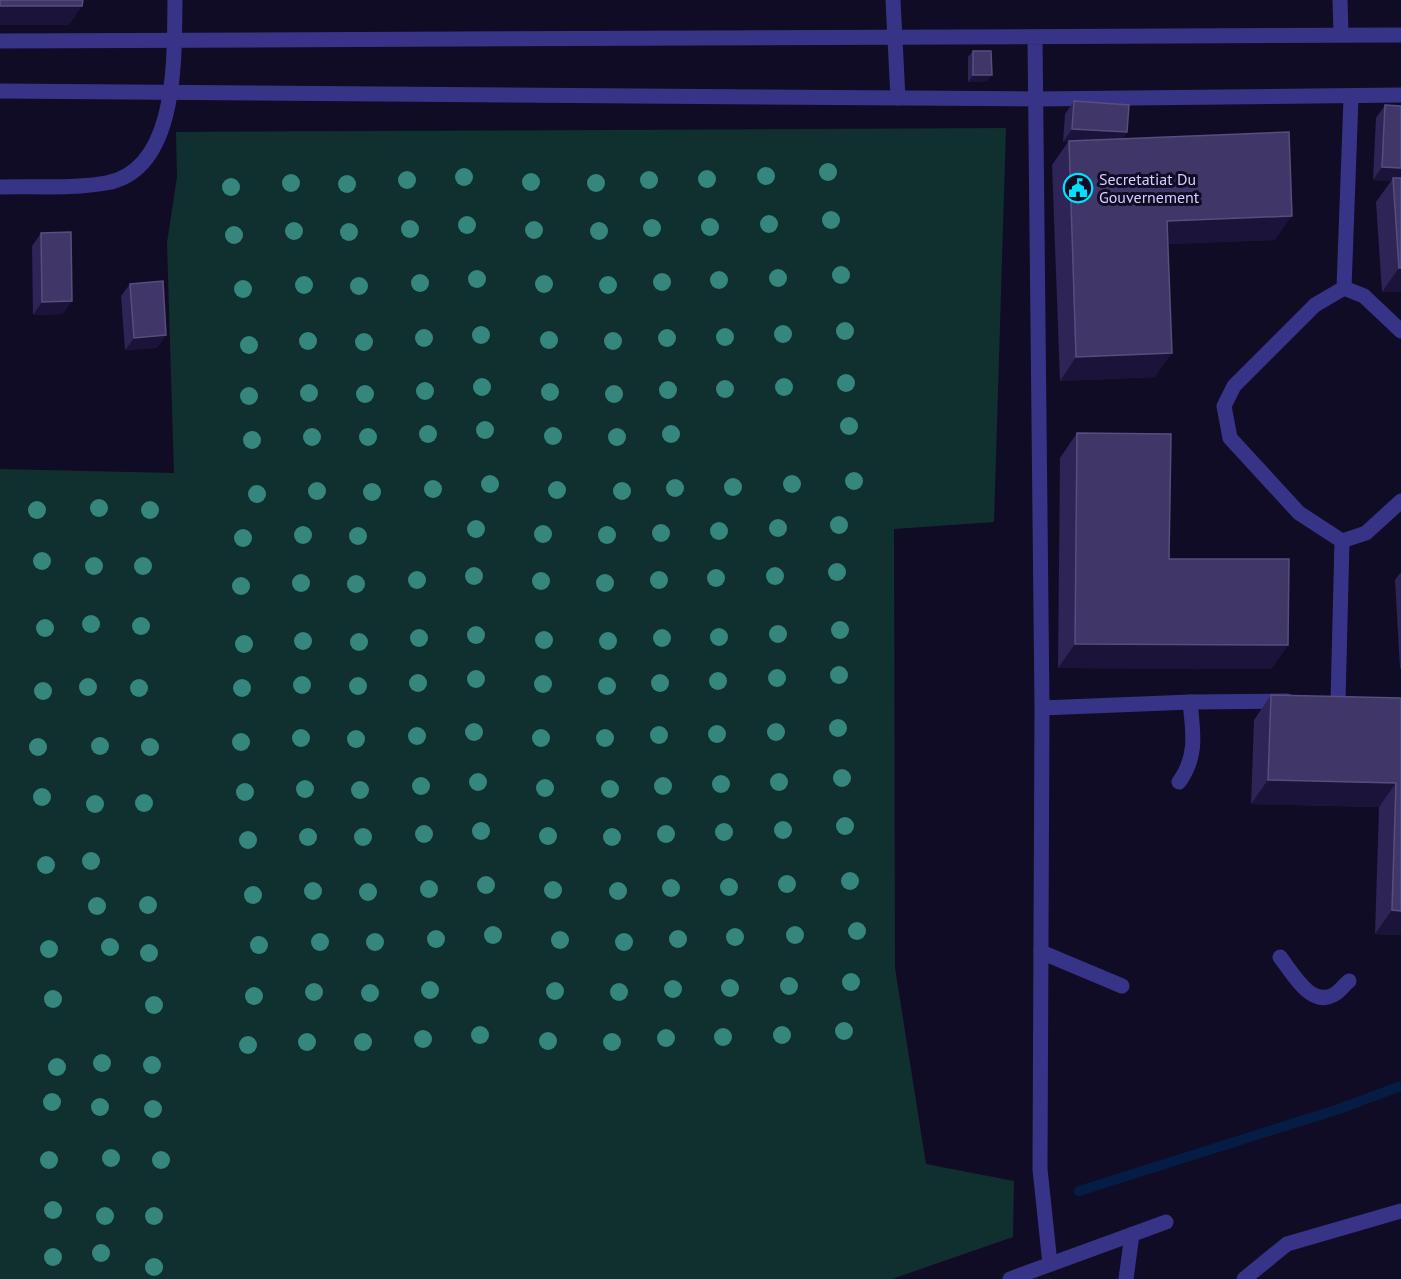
<svg xmlns="http://www.w3.org/2000/svg" width="1401" height="1279" viewBox="0 0 1401 1279" font-family="'PT Sans',sans-serif">
  <style>
    .green { fill: #0f302f }
    .lines { fill: none; stroke-linecap: round; stroke-linejoin: round }
    .stream { stroke: #051c45; stroke-width: 10 }
    .lane { stroke: #373488; stroke-width: 15 }
    .street { stroke: #373488; stroke-width: 15 }
    .tree { fill: #35867c }
    .wall { fill: #2e2455 }
    .shaded-wall { fill: #1b133a }
    .building { fill: #403667; stroke: #574e7f; stroke-width: 1.5 }
    .labels { text-anchor: middle; stroke-width: 6; stroke-linejoin: round; paint-order: stroke }
    .poi-label { font-size: 16px; fill: #d6d0ff; stroke: #110c25; text-anchor: start }
  </style>
  <rect width="100%" height="100%" fill="#110c25"/>
  <path class="green" d="M 1006,128 L 994,522 L 894,529 L 895,968 L 926,1164 L 1014,1181 L 1013,1237 L 892,1279 L 0,1279 L 0,469 L 174,473 L 167,243 L 177,177 L 176,132 Z"/>
  <g class="lines">
    <path class="stream" d="M 1079,1191 L 1339,1109 L 1401,1086"/>
    <path class="lane" d="M 893,0 L 898,98
      M 1340,0 L 1341,33
      M 1351,98 L 1344,288 L 1364,296 L 1401,331
      M 0,187 C 33,186 74,189 106,183 C 179,170 174,56 175,0
      M 1342,541 L 1299,513 L 1230,438 L 1224,406 L 1234,386 L 1315,305 L 1344,288
      M 1338,701 L 1342,541 L 1366,533 L 1401,501
      M 1179,782 C 1198,756 1193,732 1190,702
      M 1041,952 L 1122,986
      M 1280,957 C 1292,972 1311,1009 1335,994 C 1340,991 1344,985 1349,981
      M 1244,1279 L 1287,1244 L 1401,1211"/>
    <path class="street" d="M 1035,38 L 1042,708 L 1040,1169 L 1050,1264
      M 0,41 L 1401,35
      M 0,91 L 1035,99 L 1401,95
      M 1042,708 L 1190,702 L 1287,701
      M 1010,1279 L 1166,1222
      M 1126,1279 L 1132,1234"/>
  </g>
  <g class="tree">
    <circle cx="828" cy="172" r="9"/>
    <circle cx="766" cy="176" r="9"/>
    <circle cx="464" cy="177" r="9"/>
    <circle cx="707" cy="179" r="9"/>
    <circle cx="407" cy="180" r="9"/>
    <circle cx="649" cy="180" r="9"/>
    <circle cx="531" cy="182" r="9"/>
    <circle cx="291" cy="183" r="9"/>
    <circle cx="596" cy="183" r="9"/>
    <circle cx="347" cy="184" r="9"/>
    <circle cx="231" cy="187" r="9"/>
    <circle cx="831" cy="220" r="9"/>
    <circle cx="769" cy="224" r="9"/>
    <circle cx="467" cy="225" r="9"/>
    <circle cx="710" cy="227" r="9"/>
    <circle cx="652" cy="228" r="9"/>
    <circle cx="410" cy="229" r="9"/>
    <circle cx="534" cy="230" r="9"/>
    <circle cx="294" cy="231" r="9"/>
    <circle cx="599" cy="231" r="9"/>
    <circle cx="349" cy="232" r="9"/>
    <circle cx="234" cy="235" r="9"/>
    <circle cx="841" cy="275" r="9"/>
    <circle cx="778" cy="278" r="9"/>
    <circle cx="477" cy="279" r="9"/>
    <circle cx="719" cy="280" r="9"/>
    <circle cx="662" cy="282" r="9"/>
    <circle cx="420" cy="283" r="9"/>
    <circle cx="544" cy="284" r="9"/>
    <circle cx="304" cy="285" r="9"/>
    <circle cx="608" cy="285" r="9"/>
    <circle cx="359" cy="286" r="9"/>
    <circle cx="243" cy="289" r="9"/>
    <circle cx="845" cy="331" r="9"/>
    <circle cx="783" cy="334" r="9"/>
    <circle cx="481" cy="335" r="9"/>
    <circle cx="725" cy="337" r="9"/>
    <circle cx="424" cy="338" r="9"/>
    <circle cx="667" cy="338" r="9"/>
    <circle cx="549" cy="340" r="9"/>
    <circle cx="308" cy="341" r="9"/>
    <circle cx="613" cy="341" r="9"/>
    <circle cx="364" cy="342" r="9"/>
    <circle cx="249" cy="345" r="9"/>
    <circle cx="846" cy="383" r="9"/>
    <circle cx="482" cy="387" r="9"/>
    <circle cx="784" cy="387" r="9"/>
    <circle cx="725" cy="389" r="9"/>
    <circle cx="668" cy="390" r="9"/>
    <circle cx="425" cy="391" r="9"/>
    <circle cx="550" cy="392" r="9"/>
    <circle cx="309" cy="393" r="9"/>
    <circle cx="365" cy="394" r="9"/>
    <circle cx="614" cy="394" r="9"/>
    <circle cx="249" cy="396" r="9"/>
    <circle cx="849" cy="426" r="9"/>
    <circle cx="485" cy="430" r="9"/>
    <circle cx="428" cy="434" r="9"/>
    <circle cx="671" cy="434" r="9"/>
    <circle cx="553" cy="436" r="9"/>
    <circle cx="312" cy="437" r="9"/>
    <circle cx="368" cy="437" r="9"/>
    <circle cx="617" cy="437" r="9"/>
    <circle cx="252" cy="440" r="9"/>
    <circle cx="854" cy="481" r="9"/>
    <circle cx="490" cy="484" r="9"/>
    <circle cx="792" cy="484" r="9"/>
    <circle cx="733" cy="487" r="9"/>
    <circle cx="675" cy="488" r="9"/>
    <circle cx="433" cy="489" r="9"/>
    <circle cx="557" cy="490" r="9"/>
    <circle cx="317" cy="491" r="9"/>
    <circle cx="622" cy="491" r="9"/>
    <circle cx="372" cy="492" r="9"/>
    <circle cx="257" cy="494" r="9"/>
    <circle cx="99" cy="508" r="9"/>
    <circle cx="37" cy="510" r="9"/>
    <circle cx="150" cy="510" r="9"/>
    <circle cx="839" cy="525" r="9"/>
    <circle cx="778" cy="528" r="9"/>
    <circle cx="476" cy="529" r="9"/>
    <circle cx="719" cy="531" r="9"/>
    <circle cx="661" cy="533" r="9"/>
    <circle cx="543" cy="534" r="9"/>
    <circle cx="303" cy="535" r="9"/>
    <circle cx="607" cy="535" r="9"/>
    <circle cx="358" cy="536" r="9"/>
    <circle cx="243" cy="538" r="9"/>
    <circle cx="42" cy="561" r="9"/>
    <circle cx="94" cy="566" r="9"/>
    <circle cx="143" cy="566" r="9"/>
    <circle cx="837" cy="572" r="9"/>
    <circle cx="474" cy="576" r="9"/>
    <circle cx="775" cy="576" r="9"/>
    <circle cx="716" cy="578" r="9"/>
    <circle cx="417" cy="580" r="9"/>
    <circle cx="659" cy="580" r="9"/>
    <circle cx="541" cy="581" r="9"/>
    <circle cx="301" cy="583" r="9"/>
    <circle cx="605" cy="583" r="9"/>
    <circle cx="356" cy="584" r="9"/>
    <circle cx="241" cy="586" r="9"/>
    <circle cx="91" cy="624" r="9"/>
    <circle cx="141" cy="626" r="9"/>
    <circle cx="45" cy="628" r="9"/>
    <circle cx="840" cy="630" r="9"/>
    <circle cx="778" cy="634" r="9"/>
    <circle cx="476" cy="635" r="9"/>
    <circle cx="719" cy="637" r="9"/>
    <circle cx="419" cy="638" r="9"/>
    <circle cx="662" cy="638" r="9"/>
    <circle cx="544" cy="640" r="9"/>
    <circle cx="303" cy="641" r="9"/>
    <circle cx="608" cy="641" r="9"/>
    <circle cx="359" cy="642" r="9"/>
    <circle cx="244" cy="644" r="9"/>
    <circle cx="839" cy="675" r="9"/>
    <circle cx="777" cy="678" r="9"/>
    <circle cx="476" cy="679" r="9"/>
    <circle cx="718" cy="681" r="9"/>
    <circle cx="418" cy="683" r="9"/>
    <circle cx="660" cy="683" r="9"/>
    <circle cx="543" cy="684" r="9"/>
    <circle cx="302" cy="685" r="9"/>
    <circle cx="358" cy="686" r="9"/>
    <circle cx="607" cy="686" r="9"/>
    <circle cx="88" cy="687" r="9"/>
    <circle cx="139" cy="688" r="9"/>
    <circle cx="242" cy="688" r="9"/>
    <circle cx="43" cy="691" r="9"/>
    <circle cx="838" cy="728" r="9"/>
    <circle cx="474" cy="732" r="9"/>
    <circle cx="776" cy="732" r="9"/>
    <circle cx="717" cy="734" r="9"/>
    <circle cx="659" cy="735" r="9"/>
    <circle cx="417" cy="736" r="9"/>
    <circle cx="301" cy="738" r="9"/>
    <circle cx="541" cy="738" r="9"/>
    <circle cx="605" cy="738" r="9"/>
    <circle cx="356" cy="739" r="9"/>
    <circle cx="241" cy="742" r="9"/>
    <circle cx="100" cy="746" r="9"/>
    <circle cx="38" cy="747" r="9"/>
    <circle cx="150" cy="747" r="9"/>
    <circle cx="842" cy="778" r="9"/>
    <circle cx="478" cy="782" r="9"/>
    <circle cx="779" cy="782" r="9"/>
    <circle cx="721" cy="784" r="9"/>
    <circle cx="421" cy="786" r="9"/>
    <circle cx="663" cy="786" r="9"/>
    <circle cx="545" cy="788" r="9"/>
    <circle cx="305" cy="789" r="9"/>
    <circle cx="610" cy="789" r="9"/>
    <circle cx="360" cy="790" r="9"/>
    <circle cx="245" cy="792" r="9"/>
    <circle cx="42" cy="797" r="9"/>
    <circle cx="144" cy="803" r="9"/>
    <circle cx="95" cy="804" r="9"/>
    <circle cx="845" cy="826" r="9"/>
    <circle cx="783" cy="830" r="9"/>
    <circle cx="481" cy="831" r="9"/>
    <circle cx="724" cy="832" r="9"/>
    <circle cx="424" cy="834" r="9"/>
    <circle cx="666" cy="834" r="9"/>
    <circle cx="548" cy="836" r="9"/>
    <circle cx="308" cy="837" r="9"/>
    <circle cx="363" cy="837" r="9"/>
    <circle cx="612" cy="837" r="9"/>
    <circle cx="248" cy="840" r="9"/>
    <circle cx="91" cy="861" r="9"/>
    <circle cx="46" cy="865" r="9"/>
    <circle cx="850" cy="881" r="9"/>
    <circle cx="787" cy="884" r="9"/>
    <circle cx="486" cy="885" r="9"/>
    <circle cx="729" cy="887" r="9"/>
    <circle cx="671" cy="888" r="9"/>
    <circle cx="429" cy="889" r="9"/>
    <circle cx="553" cy="890" r="9"/>
    <circle cx="313" cy="891" r="9"/>
    <circle cx="618" cy="891" r="9"/>
    <circle cx="368" cy="892" r="9"/>
    <circle cx="253" cy="895" r="9"/>
    <circle cx="148" cy="905" r="9"/>
    <circle cx="97" cy="906" r="9"/>
    <circle cx="857" cy="931" r="9"/>
    <circle cx="493" cy="935" r="9"/>
    <circle cx="795" cy="935" r="9"/>
    <circle cx="735" cy="937" r="9"/>
    <circle cx="436" cy="939" r="9"/>
    <circle cx="678" cy="939" r="9"/>
    <circle cx="560" cy="940" r="9"/>
    <circle cx="320" cy="942" r="9"/>
    <circle cx="375" cy="942" r="9"/>
    <circle cx="624" cy="942" r="9"/>
    <circle cx="259" cy="945" r="9"/>
    <circle cx="110" cy="947" r="9"/>
    <circle cx="49" cy="949" r="9"/>
    <circle cx="149" cy="953" r="9"/>
    <circle cx="851" cy="982" r="9"/>
    <circle cx="789" cy="986" r="9"/>
    <circle cx="730" cy="988" r="9"/>
    <circle cx="673" cy="989" r="9"/>
    <circle cx="430" cy="990" r="9"/>
    <circle cx="555" cy="991" r="9"/>
    <circle cx="314" cy="992" r="9"/>
    <circle cx="619" cy="992" r="9"/>
    <circle cx="370" cy="993" r="9"/>
    <circle cx="254" cy="996" r="9"/>
    <circle cx="53" cy="999" r="9"/>
    <circle cx="154" cy="1005" r="9"/>
    <circle cx="844" cy="1031" r="9"/>
    <circle cx="480" cy="1035" r="9"/>
    <circle cx="782" cy="1035" r="9"/>
    <circle cx="723" cy="1037" r="9"/>
    <circle cx="666" cy="1038" r="9"/>
    <circle cx="423" cy="1039" r="9"/>
    <circle cx="548" cy="1041" r="9"/>
    <circle cx="307" cy="1042" r="9"/>
    <circle cx="363" cy="1042" r="9"/>
    <circle cx="612" cy="1042" r="9"/>
    <circle cx="248" cy="1045" r="9"/>
    <circle cx="102" cy="1063" r="9"/>
    <circle cx="152" cy="1065" r="9"/>
    <circle cx="57" cy="1067" r="9"/>
    <circle cx="52" cy="1102" r="9"/>
    <circle cx="100" cy="1107" r="9"/>
    <circle cx="153" cy="1109" r="9"/>
    <circle cx="111" cy="1158" r="9"/>
    <circle cx="49" cy="1160" r="9"/>
    <circle cx="161" cy="1160" r="9"/>
    <circle cx="53" cy="1210" r="9"/>
    <circle cx="105" cy="1216" r="9"/>
    <circle cx="154" cy="1216" r="9"/>
    <circle cx="101" cy="1253" r="9"/>
    <circle cx="53" cy="1257" r="9"/>
    <circle cx="154" cy="1267" r="9"/>
  </g>
  <path class="wall" d="M 973,51 L 987,81 L 968,82 L 968,57 Z
    M 1074,101 L 1127,132 L 1122,139 L 1275,240 L 1168,244 L 1155,377 L 1060,381 L 1052,165 L 1068,142 L 1063,142 L 1065,114 Z
    M 1385,105 L 1401,106 L 1401,292 L 1382,292 L 1376,202 L 1391,181 L 1373,180 L 1376,118 Z
    M 41,233 L 63,314 L 33,315 L 32,246 Z
    M 130,284 L 166,335 L 157,348 L 125,350 L 121,296 Z
    M 1077,433 L 1169,559 L 1288,645 L 1271,669 L 1058,668 L 1060,458 Z
    M 1401,572 L 1401,669 L 1400,668 L 1395,580 Z
    M 1271,695 L 1401,698 L 1401,935 L 1375,934 L 1379,807 L 1251,804 L 1254,720 Z"/>
  <path class="shaded-wall" d="M 0,6 L 82,6 L 69,25 L 0,25 Z
    M 973,75 L 992,75 L 987,81 L 968,82 Z
    M 1072,129 L 1127,132 L 1118,145 L 1063,142 Z
    M 1382,167 L 1401,168 L 1401,181 L 1393,178 L 1391,181 L 1373,180 Z
    M 1292,216 L 1275,240 L 1150,245 L 1167,221 Z
    M 1399,268 L 1401,268 L 1401,292 L 1382,292 Z
    M 72,301 L 63,314 L 33,315 L 42,302 Z
    M 166,335 L 157,348 L 125,350 L 134,338 Z
    M 1172,353 L 1155,377 L 1060,381 L 1076,357 Z
    M 1075,644 L 1288,645 L 1271,669 L 1058,668 Z
    M 1268,780 L 1396,783 L 1379,807 L 1251,804 Z
    M 1392,910 L 1401,911 L 1401,935 L 1375,934 Z"/>
  <path class="building" d="M 0,0 L 83,0 L 82,6 L 0,6 Z
    M 973,51 L 991,51 L 992,75 L 973,75 Z
    M 1074,101 L 1129,105 L 1127,132 L 1072,129 Z
    M 1385,105 L 1401,106 L 1401,168 L 1382,167 Z
    M 1289,132 L 1292,216 L 1167,221 L 1172,353 L 1076,357 L 1069,141 Z
    M 1393,178 L 1401,178 L 1401,268 L 1399,268 Z
    M 71,232 L 72,301 L 42,302 L 41,233 Z
    M 163,281 L 166,335 L 134,338 L 130,284 Z
    M 1077,433 L 1171,434 L 1169,559 L 1289,559 L 1288,645 L 1075,644 Z
    M 1271,695 L 1401,698 L 1401,911 L 1392,910 L 1396,783 L 1268,780 Z"/>
  <defs>
    <g id="civic-ring" transform="scale(1.5)"><circle r="9.5" fill="#110c25" stroke="#00e1fb" stroke-width="1.5"/><path d="M-.6-6.5H3V-4.5H.6V-3L4-1V1h2V6H-6V1h2V-1L-.6-3ZM-1.2 2.5V6h2.4V2.5Z" fill="#00e1fb"/></g>
  </defs>
  <g fill-rule="evenodd">
    <use href="#civic-ring" x="1078" y="188"/>
  </g>
  <g class="labels">
    <g class="poi-label">
      <text x="1099" y="185">Secretatiat Du<tspan x="1099" dy="18">Gouvernement</tspan></text>
    </g>
  </g>
</svg>
